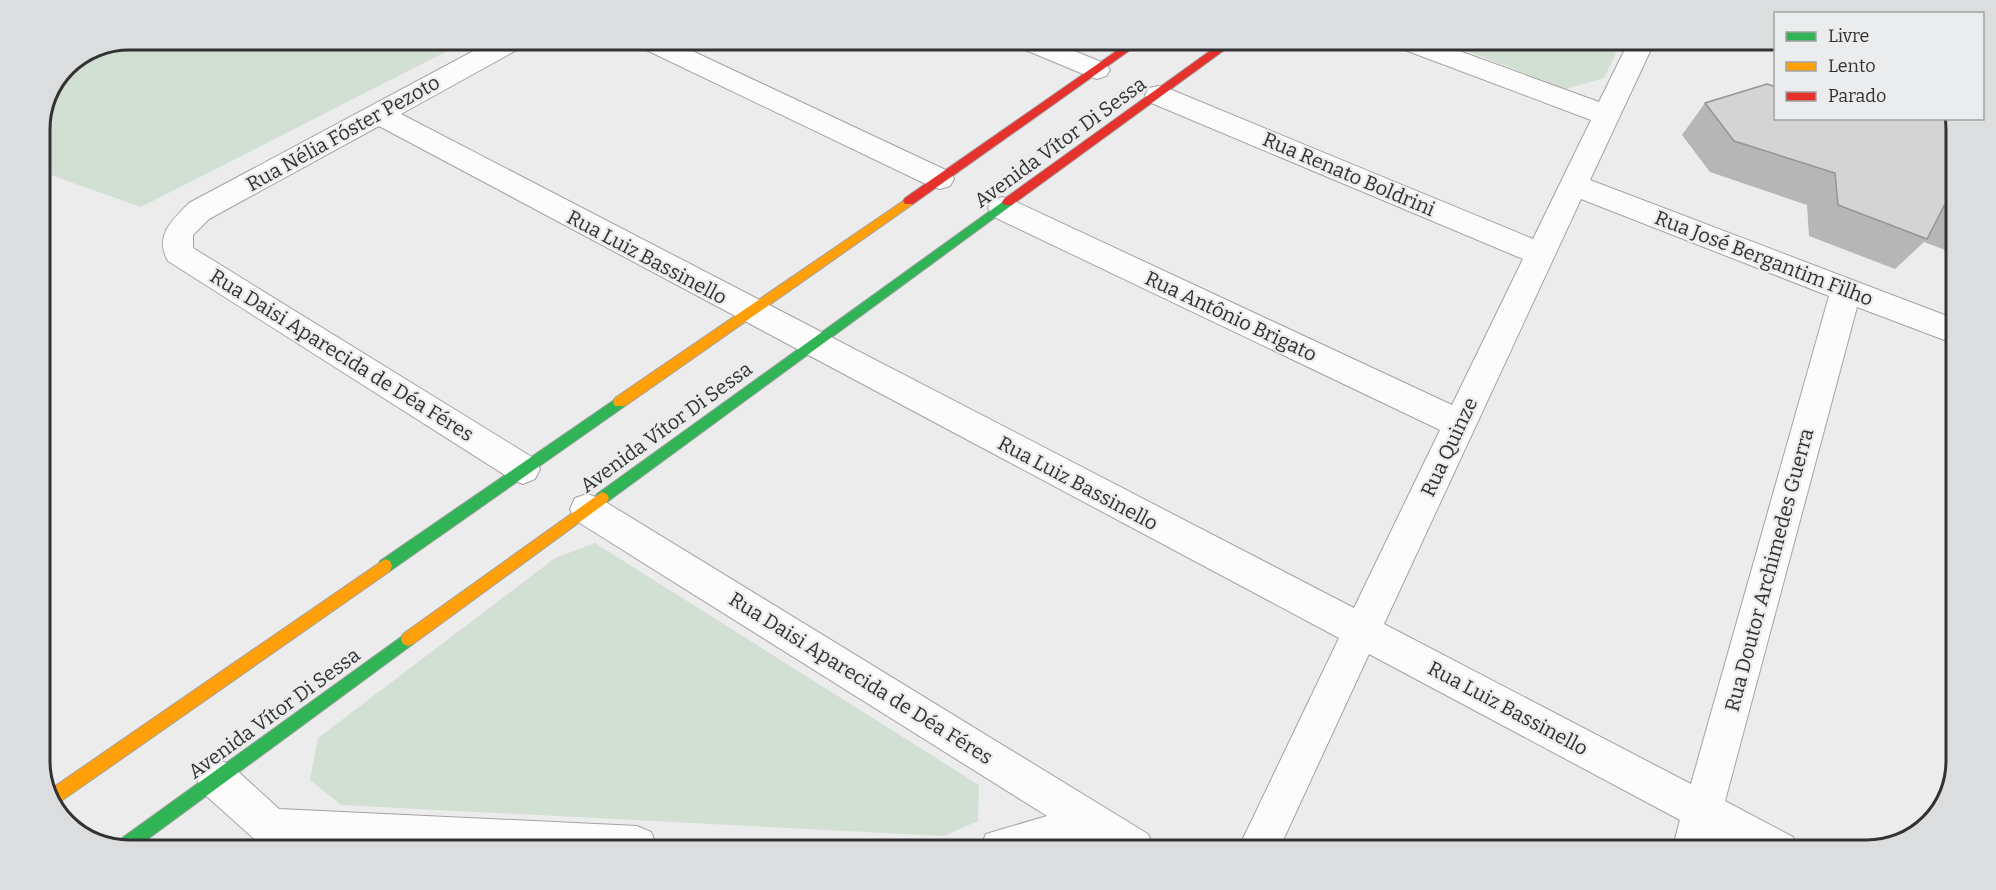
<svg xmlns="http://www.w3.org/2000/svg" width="1996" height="890" viewBox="0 0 1996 890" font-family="Bitter,serif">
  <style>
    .green { fill: #d2e0d4 }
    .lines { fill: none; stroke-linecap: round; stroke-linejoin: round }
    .street-casing { stroke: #a3a3a3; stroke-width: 2 }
    .fast-casing { stroke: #a3a3a3; stroke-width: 2 }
    .slow-casing { stroke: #a3a3a3; stroke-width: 2 }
    .jam-casing { stroke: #a3a3a3; stroke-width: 2 }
    .street { fill: #fcfcfc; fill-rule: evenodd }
    .fast { fill: #30b455; fill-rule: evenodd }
    .slow { fill: #ff9f0a; fill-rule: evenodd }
    .jam { fill: #e5322d; fill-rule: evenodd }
    .wall { fill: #b6b6b6 }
    .building { fill: #d4d4d4; stroke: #949494; stroke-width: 1.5 }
    .labels { text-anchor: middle; stroke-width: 4.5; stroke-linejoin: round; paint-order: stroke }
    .street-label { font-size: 20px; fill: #323232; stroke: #ebeced }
    .rim { fill: none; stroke: #323232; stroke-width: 3 }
  </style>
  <rect width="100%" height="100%" fill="#ececec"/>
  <path class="green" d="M 129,39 L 469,40 L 141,207 L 39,171 L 39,123 L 65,65 Z
    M 1448,44 L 1620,45 L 1604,78 L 1566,89 Z
    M 595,543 L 979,785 L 978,821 L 944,836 L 341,805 L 310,780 L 318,738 L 555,558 Z"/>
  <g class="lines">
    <g class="street-casing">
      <path id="street" d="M 494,40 L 526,41 L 522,47 L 401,114 L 1354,608 L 1440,430 L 992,216 L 988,208 L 992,200 L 1002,197 L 1012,200 L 1452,405 L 1523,259 L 1149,102 L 1145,95 L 1149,88 L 1158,86 L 1167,88 L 1533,239 L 1591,120 L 1405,50 L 1401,44 L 1440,44 L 1599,102 L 1627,45 L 1653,45 L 1590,180 L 1955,319 L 1955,344 L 1857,307 L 1725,801 L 1793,837 L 1799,851 L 1737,850 L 1715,839 L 1712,850 L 1672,850 L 1680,820 L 1369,654 L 1279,849 L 1238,849 L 1339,638 L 379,126 L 209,219 L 193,235 L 193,248 L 535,459 L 540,469 L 535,479 L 523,484 L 511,479 L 168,261 C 154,236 172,220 189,203 ZM 1581,199 L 1829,296 L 1691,784 L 1384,624 Z
        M 636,41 L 671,41 L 950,172 L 954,179 L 950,186 L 940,189 L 930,186 L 640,47 Z
        M 1019,43 L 1055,43 L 1106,64 L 1110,70 L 1106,76 L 1097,79 L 1088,76 L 1023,49 Z
        M 587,494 L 599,498 L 1148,834 L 1154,848 L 1097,848 L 1092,845 L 1079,848 L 980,848 L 986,834 L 1047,816 L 575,520 L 570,509 L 575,498 Z
        M 217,759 L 231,765 L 279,809 L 637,826 L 651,832 L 657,846 L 261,845 L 203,793 L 197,779 L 203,765 Z"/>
    </g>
    <g class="fast-casing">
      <path id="fast" d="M 1008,198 L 1012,199 L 1014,202 L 1012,205 L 607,502 L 602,504 L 597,502 L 595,498 L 597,494 Z
        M 620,396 L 625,398 L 627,402 L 625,406 L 390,571 L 385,573 L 380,571 L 378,566 L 380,561 Z
        M 408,632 L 413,634 L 415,639 L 413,644 L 141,844 L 120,844 L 122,838 Z"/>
    </g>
    <g class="slow-casing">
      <path id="slow" d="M 909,197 L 913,198 L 915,201 L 913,204 L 625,406 L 615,406 L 613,402 L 615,398 Z
        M 602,492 L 607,494 L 609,498 L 607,502 L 413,644 L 408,646 L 403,644 L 401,639 L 403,634 Z
        M 385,559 L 390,561 L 392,566 L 390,571 L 54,806 L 48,791 Z"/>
    </g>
    <g class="jam-casing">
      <path id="jam" d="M 1128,43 L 1140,43 L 913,204 L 905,204 L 903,201 L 905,198 Z
        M 1221,43 L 1234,43 L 1012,205 L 1004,205 L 1002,202 L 1004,199 Z"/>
    </g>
    <use href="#street" class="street"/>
    <use href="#fast" class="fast"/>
    <use href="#slow" class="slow"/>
    <use href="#jam" class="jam"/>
  </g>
  <path class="wall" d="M 1705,103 L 1776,118 L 1957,123 L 1956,254 L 1924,242 L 1895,269 L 1809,236 L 1807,205 L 1710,172 L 1682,135 Z"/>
  <path class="building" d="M 1767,84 L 1776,87 L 1776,118 L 1955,118 L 1957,123 L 1956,211 L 1944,206 L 1927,239 L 1838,205 L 1835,173 L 1734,141 L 1705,103 Z"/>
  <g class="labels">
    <g class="street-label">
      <text transform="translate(343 133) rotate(-29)" y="7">Rua Nélia Fóster Pezoto</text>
      <text transform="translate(1060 142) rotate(-36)" y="7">Avenida Vítor Di Sessa</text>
      <text transform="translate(1349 174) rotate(23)" y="7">Rua Renato Boldrini</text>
      <text transform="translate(647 257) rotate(28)" y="7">Rua Luiz Bassinello</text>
      <text transform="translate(1764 258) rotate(21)" y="7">Rua José Bergantim Filho</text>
      <text transform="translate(1231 316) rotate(25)" y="7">Rua Antônio Brigato</text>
      <text transform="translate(342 355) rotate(32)" y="7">Rua Daisi Aparecida de Déa Féres</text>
      <text transform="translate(666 427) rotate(-36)" y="7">Avenida Vítor Di Sessa</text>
      <text transform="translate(1449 447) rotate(-65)" y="7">Rua Quinze</text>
      <text transform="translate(1078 483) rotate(28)" y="7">Rua Luiz Bassinello</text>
      <text transform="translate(1769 570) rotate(-75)" y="7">Rua Doutor Archimedes Guerra</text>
      <text transform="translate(861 678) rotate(32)" y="7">Rua Daisi Aparecida de Déa Féres</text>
      <text transform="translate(1508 708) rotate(28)" y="7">Rua Luiz Bassinello</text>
      <text transform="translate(274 713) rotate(-36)" y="7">Avenida Vítor Di Sessa</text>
    </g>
  </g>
  <path d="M0 0H1996V890H0ZM129 50H1867A79 79 0 0 1 1946 129V761A79 79 0 0 1 1867 840H129A79 79 0 0 1 50 761V129A79 79 0 0 1 129 50Z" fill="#dcddde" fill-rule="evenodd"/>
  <path class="rim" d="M129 50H1867A79 79 0 0 1 1946 129V761A79 79 0 0 1 1867 840H129A79 79 0 0 1 50 761V129A79 79 0 0 1 129 50Z"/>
  <rect x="1774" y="12" width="210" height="108" fill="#ebeced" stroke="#a1a2a2" stroke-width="1.5"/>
  <rect x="1786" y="32" width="30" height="9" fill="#30b455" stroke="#a1a2a2" stroke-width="1.5"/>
  <text x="1828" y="42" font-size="18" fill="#323232">Livre</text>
  <rect x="1786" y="62" width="30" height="9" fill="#ff9f0a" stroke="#a1a2a2" stroke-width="1.5"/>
  <text x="1828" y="72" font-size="18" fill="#323232">Lento</text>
  <rect x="1786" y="92" width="30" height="9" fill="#e5322d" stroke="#a1a2a2" stroke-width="1.5"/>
  <text x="1828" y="102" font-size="18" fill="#323232">Parado</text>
</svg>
